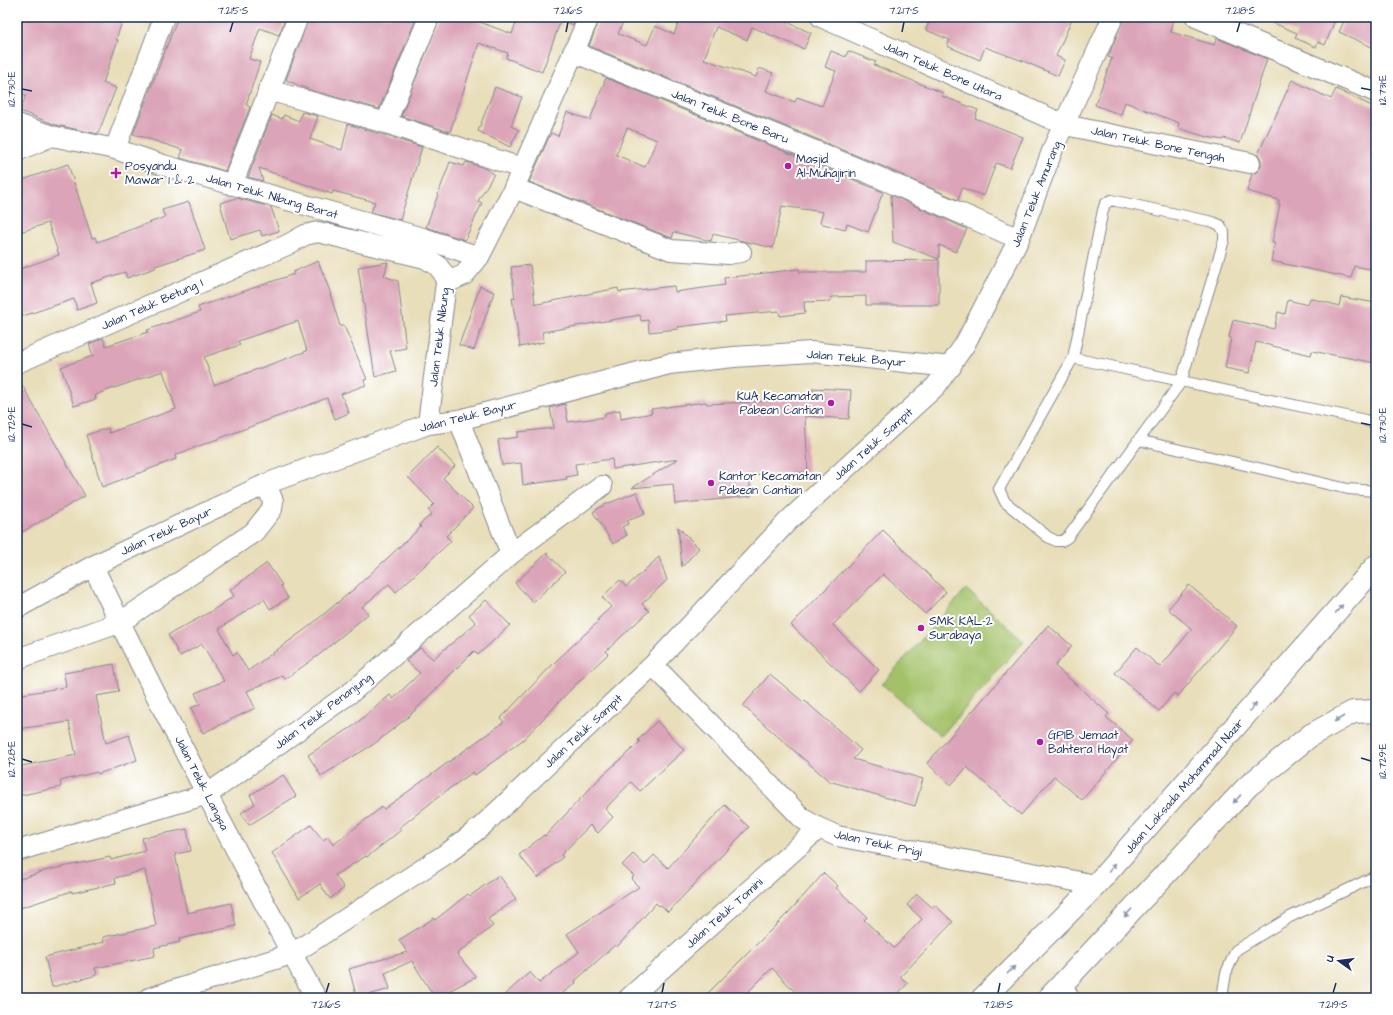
<svg xmlns="http://www.w3.org/2000/svg" width="1393" height="1015" viewBox="0 0 1393 1015" font-family="'Architects Daughter',sans-serif">
  <style>
    .green { fill: #a3c168; stroke: #5f7863 }
    .building { fill: #dba4b8; fill-rule: evenodd }
    .lines { fill: none; stroke-linecap: round; stroke-linejoin: round }
    .lane-casing { stroke: #82868c; stroke-width: 12 }
    .street-casing { stroke: #82868c; stroke-width: 22 }
    .secondary-casing { stroke: #82868c; stroke-width: 24 }
    .lane { stroke: #fff; stroke-width: 10 }
    .street { stroke: #fff; stroke-width: 20 }
    .secondary { stroke: #fff; stroke-width: 22 }
    .oneway { fill: #8d97ae }
    .ticks { fill: none; stroke: #1b2f5e; stroke-width: 1.5 }
    .poi-dot { fill: #b5179e; stroke: #fff; stroke-width: 1.5 }
    .labels { text-anchor: middle; stroke-width: 4; stroke-linejoin: round; paint-order: stroke }
    .street-label { font-size: 12px; fill: #1b2f5e; stroke: #fff }
    .poi-label { font-size: 12px; fill: #1b2f5e; stroke: #fff; text-anchor: start }
    .neatline { fill: none; stroke: #1b2f5e; stroke-width: 1.5 }
    .ticks-label { font-size: 10px; text-anchor: middle; fill: #1b2f5e }
  </style>
  <rect width="100%" height="100%" fill="#fff"/>
  <filter id="ink" filterUnits="userSpaceOnUse"><feTurbulence type="fractalNoise" baseFrequency=".025" numOctaves="2"/><feDisplacementMap in="SourceGraphic" scale="8" xChannelSelector="R" yChannelSelector="G"/><feConvolveMatrix kernelMatrix="1 2 1 2 8 2 1 2 1" color-interpolation-filters="sRGB"/></filter>
  <filter id="wash" filterUnits="userSpaceOnUse"><feTurbulence type="fractalNoise" baseFrequency=".012" numOctaves="4" result="noise"/><feDisplacementMap in="SourceGraphic" scale="16" xChannelSelector="R" yChannelSelector="G"/><feGaussianBlur stdDeviation="0.9" result="paint"/><feColorMatrix in="noise" values="0 0 0 0 0 0 0 0 0 0 0 0 0 0 0 0 0 1.4 0 .05"/><feComposite in="paint" operator="in"/></filter>
  <g filter="url(#wash)">
    <rect width="100%" height="100%" fill="#e8deb9"/>
    <path class="green" d="M 966,589 L 1024,641 L 941,736 L 882,684 Z"/>
    <g id="blocks">
      <path class="building" d="M 17,17 L 124,17 L 116,39 L 118,40 L 103,83 L 116,88 L 98,134 L 56,125 L 20,111 L 26,95 L 17,91 Z
        M 178,17 L 286,17 L 279,35 L 260,28 L 249,59 L 260,62 L 246,105 L 250,107 L 225,171 L 180,158 L 183,150 L 133,134 Z
        M 309,17 L 417,17 L 379,109 L 310,90 L 286,80 Z
        M 440,17 L 466,17 L 512,34 L 518,17 L 576,17 L 573,25 L 561,20 L 542,72 L 506,58 L 508,53 L 479,43 L 450,132 L 401,116 Z
        M 600,17 L 625,17 L 618,34 L 647,45 L 655,26 L 674,34 L 681,17 L 789,17 L 787,22 L 811,33 L 804,49 L 752,27 L 747,40 L 716,27 L 704,59 L 756,77 L 759,68 L 773,73 L 766,91 L 795,102 L 797,97 L 822,106 L 836,71 L 825,67 L 831,51 L 846,57 L 848,51 L 876,62 L 874,65 L 943,93 L 942,96 L 978,110 L 975,118 L 1023,137 L 1010,168 L 996,163 L 984,196 L 962,188 L 958,200 L 875,163 L 589,46 Z
        M 931,17 L 1073,17 L 1056,56 L 1065,60 L 1058,76 L 1023,61 L 985,47 L 980,60 L 947,46 L 950,40 L 926,30 Z
        M 1124,17 L 1174,17 L 1171,32 L 1214,45 L 1217,38 L 1267,59 L 1240,143 L 1224,138 L 1223,140 L 1207,137 L 1178,128 L 1179,123 L 1125,102 L 1121,115 L 1095,105 L 1112,58 L 1108,57 Z
        M 1259,17 L 1327,17 L 1335,20 L 1325,45 L 1318,42 L 1316,47 L 1295,38 L 1297,33 Z
        M 1346,17 L 1376,17 L 1376,49 L 1339,32 Z
        M 606,78 L 883,192 L 868,232 L 847,224 L 845,230 L 820,223 L 823,212 L 782,206 L 773,248 L 713,234 L 711,241 L 674,232 L 672,238 L 529,182 L 551,133 L 558,136 L 567,112 L 590,120 ZM 627,128 L 657,140 L 645,167 L 616,155 Z
        M 1292,80 L 1331,99 L 1336,89 L 1376,108 L 1376,270 L 1354,266 L 1351,278 L 1271,261 L 1275,243 L 1272,243 L 1280,204 L 1278,204 L 1279,200 L 1247,191 L 1252,174 L 1258,171 L 1261,166 L 1261,160 L 1258,154 Z
        M 495,87 L 522,97 L 511,126 L 519,130 L 510,147 L 478,131 Z
        M 302,112 L 318,116 L 310,139 L 342,150 L 348,124 L 422,147 L 400,220 L 371,212 L 375,202 L 333,191 L 332,194 L 259,168 L 263,181 L 248,177 L 272,115 L 282,119 L 284,115 L 299,121 Z
        M 450,162 L 464,166 L 466,162 L 482,167 L 494,174 L 478,201 L 482,203 L 465,240 L 426,227 Z
        M 68,164 L 92,238 L 95,237 L 97,242 L 165,217 L 162,210 L 189,202 L 205,250 L 155,266 L 155,268 L 127,278 L 125,272 L 91,283 L 97,303 L 77,310 L 74,299 L 17,318 L 17,270 L 59,255 L 48,223 L 17,233 L 17,182 Z
        M 891,195 L 967,229 L 956,252 L 939,245 L 939,259 L 893,242 Z
        M 237,198 L 271,207 L 279,231 L 262,236 L 260,230 L 230,239 L 220,203 Z
        M 939,260 L 939,305 L 866,305 L 866,296 L 831,297 L 831,301 L 804,302 L 805,313 L 780,316 L 779,311 L 725,316 L 726,321 L 678,327 L 678,329 L 649,332 L 648,320 L 641,321 L 640,315 L 542,332 L 544,342 L 520,347 L 512,298 L 515,299 L 511,267 L 530,265 L 535,303 L 538,304 L 618,288 L 619,292 L 674,286 L 675,292 L 725,285 L 724,278 L 799,269 L 800,272 L 866,272 L 866,261 Z
        M 318,261 L 331,294 L 330,294 L 340,326 L 344,326 L 367,379 L 364,380 L 366,385 L 341,394 L 349,413 L 335,419 L 327,398 L 175,455 L 176,459 L 102,487 L 86,435 L 108,428 L 109,433 L 176,409 L 163,371 L 100,393 L 95,396 L 96,399 L 74,406 L 61,367 L 93,356 L 89,344 L 103,338 L 106,346 L 148,332 L 147,330 L 200,312 L 198,307 L 294,274 L 293,272 ZM 298,321 L 307,351 L 214,385 L 204,357 L 240,345 L 238,341 Z
        M 388,262 L 384,276 L 398,281 L 406,348 L 390,351 L 396,371 L 375,377 L 358,267 Z
        M 480,286 L 494,292 L 474,350 L 459,345 Z
        M 1341,297 L 1376,303 L 1376,363 L 1312,351 L 1311,355 L 1256,342 L 1249,373 L 1225,368 L 1231,338 L 1229,337 L 1233,320 L 1274,329 L 1278,312 L 1285,314 L 1288,300 L 1308,305 L 1310,298 L 1339,306 Z
        M 17,376 L 85,496 L 17,535 Z
        M 813,388 L 851,390 L 849,419 L 805,416 L 808,472 L 749,475 L 751,496 L 675,504 L 673,484 L 632,488 L 678,459 L 613,469 L 612,459 L 575,464 L 577,475 L 566,477 L 567,479 L 523,485 L 521,463 L 502,465 L 498,440 L 518,437 L 518,432 L 554,428 L 550,408 L 565,404 L 568,422 L 605,417 L 605,413 L 620,410 L 621,419 L 652,413 L 651,409 L 706,402 L 707,404 L 770,401 L 770,397 L 813,393 Z
        M 437,447 L 455,466 L 443,478 L 473,508 L 446,536 L 451,541 L 396,592 L 389,584 L 362,607 L 368,614 L 319,655 L 285,679 L 282,676 L 247,691 L 255,708 L 203,733 L 191,708 L 200,704 L 195,693 L 224,681 L 202,644 L 180,656 L 168,635 L 210,612 L 234,596 L 230,590 L 267,563 L 282,585 L 281,586 L 288,598 L 270,609 L 264,599 L 219,629 L 233,655 L 237,653 L 248,671 L 307,628 L 354,589 L 421,527 L 419,525 L 432,514 L 428,510 L 434,504 L 408,477 Z
        M 637,492 L 645,514 L 627,521 L 628,524 L 622,527 L 627,535 L 613,544 L 593,512 L 604,505 Z
        M 678,527 L 699,548 L 682,567 Z
        M 883,530 L 946,592 L 925,614 L 883,574 L 833,625 L 879,670 L 859,691 L 791,625 Z
        M 547,553 L 565,572 L 533,602 L 515,583 Z
        M 659,557 L 667,580 L 642,604 L 649,611 L 606,651 L 608,654 L 575,685 L 524,739 L 475,775 L 473,772 L 446,791 L 399,828 L 401,830 L 367,857 L 366,856 L 335,875 L 344,888 L 330,899 L 320,884 L 299,898 L 272,853 L 311,825 L 323,840 L 328,837 L 333,845 L 382,807 L 384,809 L 504,722 L 501,718 L 556,661 L 599,621 L 597,620 L 611,607 L 602,597 L 620,580 L 626,587 Z
        M 1189,585 L 1237,626 L 1178,696 L 1174,693 L 1159,711 L 1115,673 L 1137,647 L 1160,667 L 1192,629 L 1168,609 Z
        M 486,600 L 510,625 L 478,655 L 474,651 L 408,717 L 374,744 L 321,776 L 308,755 L 352,727 L 390,695 L 393,699 L 420,673 L 406,661 L 420,648 L 433,659 L 476,623 L 469,615 Z
        M 1048,625 L 1072,646 L 1055,666 L 1109,714 L 1106,717 L 1133,740 L 1082,800 L 1054,776 L 1021,815 L 967,767 L 951,785 L 927,763 Z
        M 114,664 L 119,692 L 96,696 L 106,743 L 129,735 L 137,760 L 98,774 L 97,772 L 60,781 L 61,787 L 17,796 L 17,767 L 76,755 L 69,722 L 17,729 L 17,695 L 66,687 L 64,673 Z
        M 770,674 L 803,702 L 805,701 L 861,750 L 853,759 L 923,779 L 915,806 L 829,781 L 743,706 Z
        M 657,721 L 684,750 L 640,791 L 631,782 L 605,809 L 613,817 L 598,833 L 590,825 L 561,855 L 563,857 L 538,878 L 519,855 L 544,835 L 545,836 L 603,775 L 640,742 L 638,740 Z
        M 283,775 L 296,796 L 249,825 L 241,813 L 255,804 L 250,795 Z
        M 725,805 L 749,827 L 668,912 L 661,905 L 659,906 L 656,903 L 617,947 L 615,945 L 575,981 L 576,983 L 556,998 L 501,998 L 530,972 L 539,983 L 579,952 L 567,934 L 639,887 L 631,879 L 634,876 L 622,865 L 633,854 L 645,865 L 654,855 L 668,868 Z
        M 187,829 L 191,851 L 175,854 L 187,913 L 231,903 L 236,926 L 179,939 L 180,942 L 154,948 L 155,956 L 95,968 L 97,975 L 52,987 L 45,957 L 104,942 L 103,937 L 156,926 L 145,870 L 115,878 L 116,883 L 72,893 L 72,891 L 17,909 L 17,880 L 48,870 L 110,857 L 111,860 L 145,851 L 142,838 Z
        M 824,873 L 838,886 L 836,888 L 867,917 L 864,920 L 894,948 L 922,919 L 907,905 L 917,894 L 933,908 L 935,905 L 953,922 L 900,977 L 908,983 L 894,998 L 801,998 L 772,968 L 742,998 L 703,998 L 789,912 Z
        M 499,875 L 516,899 L 488,919 L 493,926 L 457,954 L 476,977 L 435,998 L 412,961 L 385,973 L 390,989 L 357,998 L 349,969 L 407,952 L 399,940 L 434,918 L 435,920 L 468,894 L 470,896 Z"/>
    </g>
  </g>
  <g filter="url(#ink)">
    <use href="#blocks" fill-opacity="0" stroke="#82868c" stroke-width="1"/>
    <g class="lines">
      <g class="lane-casing">
        <path id="lane" d="M 1111,200 L 1213,222 L 1220,225 L 1224,232 L 1224,240 L 1181,382 L 1068,537 L 1062,541 L 1056,541 L 1048,537 L 1005,502 L 999,489 L 1073,358 L 1103,210 L 1105,204 Z
          M 1073,358 L 1365,420 L 1376,424
          M 1138,440 L 1348,489 L 1376,491
          M 1066,980 L 1074,998
          M 1222,998 L 1226,973 L 1236,950 L 1290,917 L 1376,876"/>
      </g>
      <g class="street-casing">
        <path id="street" d="M 821,17 L 1065,125 L 1250,163
          M 1196,17 L 1376,92
          M 573,52 L 871,174 L 1019,239
          M 268,90 L 386,123 L 521,168
          M 386,123 L 429,17
          M 17,124 L 52,136 L 115,149 L 163,165 L 426,239 L 479,257
          M 115,149 L 164,17
          M 17,151 L 52,136
          M 232,185 L 298,17
          M 514,188 L 671,250 L 728,254 L 741,252
          M 446,283 L 464,275 L 479,257 L 514,188 L 589,17
          M 17,363 L 287,245 L 305,235 L 318,232 L 425,258 L 437,265 L 444,274 L 446,283 L 428,424
          M 511,554 L 602,486
          M 93,566 C 162,712 238,856 316,998
          M 17,608 L 93,566 L 266,484 L 428,424 L 459,420 L 669,364 L 734,357 L 811,352 L 951,367
          M 17,659 L 119,623 L 254,532 L 272,509 L 273,501 L 266,484
          M 653,665 L 803,819 L 819,828 L 837,836 L 1096,885
          M 17,851 L 208,794 L 353,691 L 511,554 L 459,420
          M 149,998 L 292,954 L 449,852 L 482,826 L 653,665 L 788,521 L 936,386 L 965,344 L 1019,239 L 1054,146 L 1113,17
          M 629,998 L 819,828"/>
      </g>
      <g class="secondary-casing">
        <path id="secondary" d="M 983,998 L 1096,885 L 1376,566
          M 1049,998 L 1248,786 L 1311,735 L 1353,712 L 1376,711"/>
      </g>
      <use href="#lane" class="lane"/>
      <use href="#street" class="street"/>
      <use href="#secondary" class="secondary"/>
    </g>
    <defs><path id="oneway-solid" d="M-6-.8H1V-3.2L6.5 0L1 3.2V.8H-6Z"/></defs>
    <g class="oneway">
      <use href="#oneway-solid" transform="translate(1339 609) rotate(-49)"/>
      <use href="#oneway-solid" transform="translate(1253 707) rotate(-49)"/>
      <use href="#oneway-solid" transform="translate(1339 719) rotate(150)"/>
      <use href="#oneway-solid" transform="translate(1237 799) rotate(133)"/>
      <use href="#oneway-solid" transform="translate(1112 868) rotate(-49)"/>
      <use href="#oneway-solid" transform="translate(1128 913) rotate(133)"/>
      <use href="#oneway-solid" transform="translate(1011 970) rotate(-45)"/>
    </g>
  </g>
  <path class="ticks" d="M 230,32 L 233,22M 566,32 L 568,22M 902,32 L 904,22M 1237,32 L 1240,22M 1361,88 L 1371,90M 22,89 L 32,91M 1361,423 L 1371,425M 22,424 L 32,427M 1361,758 L 1371,761M 22,759 L 32,762M 326,993 L 329,983M 662,993 L 664,983M 998,993 L 1000,983M 1333,993 L 1336,983"/>
  <g class="poi-dot">
    <circle cx="788" cy="166" r="4"/>
    <path d="M114 167h4v4h4v4h-4v4h-4v-4h-4v-4h4z"/>
    <circle cx="831" cy="403" r="4"/>
    <circle cx="711" cy="483" r="4"/>
    <circle cx="921" cy="628" r="4"/>
    <circle cx="1040" cy="742" r="4"/>
  </g>
  <g class="labels">
    <g class="street-label">
      <text transform="translate(943 71) rotate(24)" y="4">Jalan Teluk Bone Utara</text>
      <text transform="translate(730 116) rotate(22)" y="4">Jalan Teluk Bone Baru</text>
      <text transform="translate(1158 144) rotate(12)" y="4">Jalan Teluk Bone Tengah</text>
      <text transform="translate(1036 194) rotate(-68)" y="4">Jalan Teluk Amurang</text>
      <text transform="translate(272 196) rotate(16)" y="4">Jalan Teluk Nibung Barat</text>
      <text transform="translate(152 304) rotate(-24)" y="4">Jalan Teluk Betung I</text>
      <text transform="translate(439 337) rotate(-83)" y="4">Jalan Teluk Nibung</text>
      <text transform="translate(856 358) rotate(5)" y="4">Jalan Teluk Bayur</text>
      <text transform="translate(468 416) rotate(-14)" y="4">Jalan Teluk Bayur</text>
      <text transform="translate(873 444) rotate(-42)" y="4">Jalan Teluk Sampit</text>
      <text transform="translate(166 531) rotate(-25)" y="4">Jalan Teluk Bayur</text>
      <text transform="translate(323 711) rotate(-37)" y="4">Jalan Teluk Penanjung</text>
      <text transform="translate(583 731) rotate(-43)" y="4">Jalan Teluk Sampit</text>
      <text transform="translate(202 783) rotate(63)" y="4">Jalan Teluk Langsa</text>
      <text transform="translate(1184 786) rotate(-49)" y="4">Jalan Laksada Mohammad Nazir</text>
      <text transform="translate(878 843) rotate(12)" y="4">Jalan Teluk Prigi</text>
      <text transform="translate(724 913) rotate(-42)" y="4">Jalan Teluk Tomini</text>
    </g>
    <g class="poi-label">
      <text x="796" y="163">Masjid<tspan x="796" dy="14">Al-Muhajirin</tspan></text>
      <text x="125" y="170">Posyandu<tspan x="125" dy="14">Mawar 1 &amp; 2</tspan></text>
      <text x="823" y="400" text-anchor="end">KUA Kecamatan<tspan x="823" dy="14">Pabean Cantian</tspan></text>
      <text x="719" y="480">Kantor Kecamatan<tspan x="719" dy="14">Pabean Cantian</tspan></text>
      <text x="929" y="625">SMK KAL-2<tspan x="929" dy="14">Surabaya</tspan></text>
      <text x="1048" y="739">GPIB Jemaat<tspan x="1048" dy="14">Bahtera Hayat</tspan></text>
    </g>
  </g>
  <rect width="1393" height="1015" fill="none" stroke="#fff" stroke-width="44"/>
  <g transform="translate(1339 961) rotate(284)" stroke="#ffffff" stroke-width="3" paint-order="stroke">
  <path d="M0-3L7 15L0 10L-7 15Z" fill="#1b2f5e"/>
  <text y="-6" font-size="11" font-weight="bold" text-anchor="middle" fill="#1b2f5e">U</text>
  </g>
  <rect x="22" y="22" width="1349" height="971" class="neatline"/>
  <g class="ticks-label">
    <text x="233" y="14">7.215°S</text>
    <text x="568" y="14">7.216°S</text>
    <text x="904" y="14">7.217°S</text>
    <text x="1240" y="14">7.218°S</text>
    <text transform="translate(11 89) rotate(-90)" y="4">112.730°E</text>
    <text transform="translate(1382 90) rotate(-90)" y="4">112.731°E</text>
    <text transform="translate(11 424) rotate(-90)" y="4">112.729°E</text>
    <text transform="translate(1382 425) rotate(-90)" y="4">112.730°E</text>
    <text transform="translate(11 759) rotate(-90)" y="4">112.728°E</text>
    <text transform="translate(1382 761) rotate(-90)" y="4">112.729°E</text>
    <text x="326" y="1008">7.216°S</text>
    <text x="662" y="1008">7.217°S</text>
    <text x="998" y="1008">7.218°S</text>
    <text x="1333" y="1008">7.219°S</text>
  </g>
</svg>
